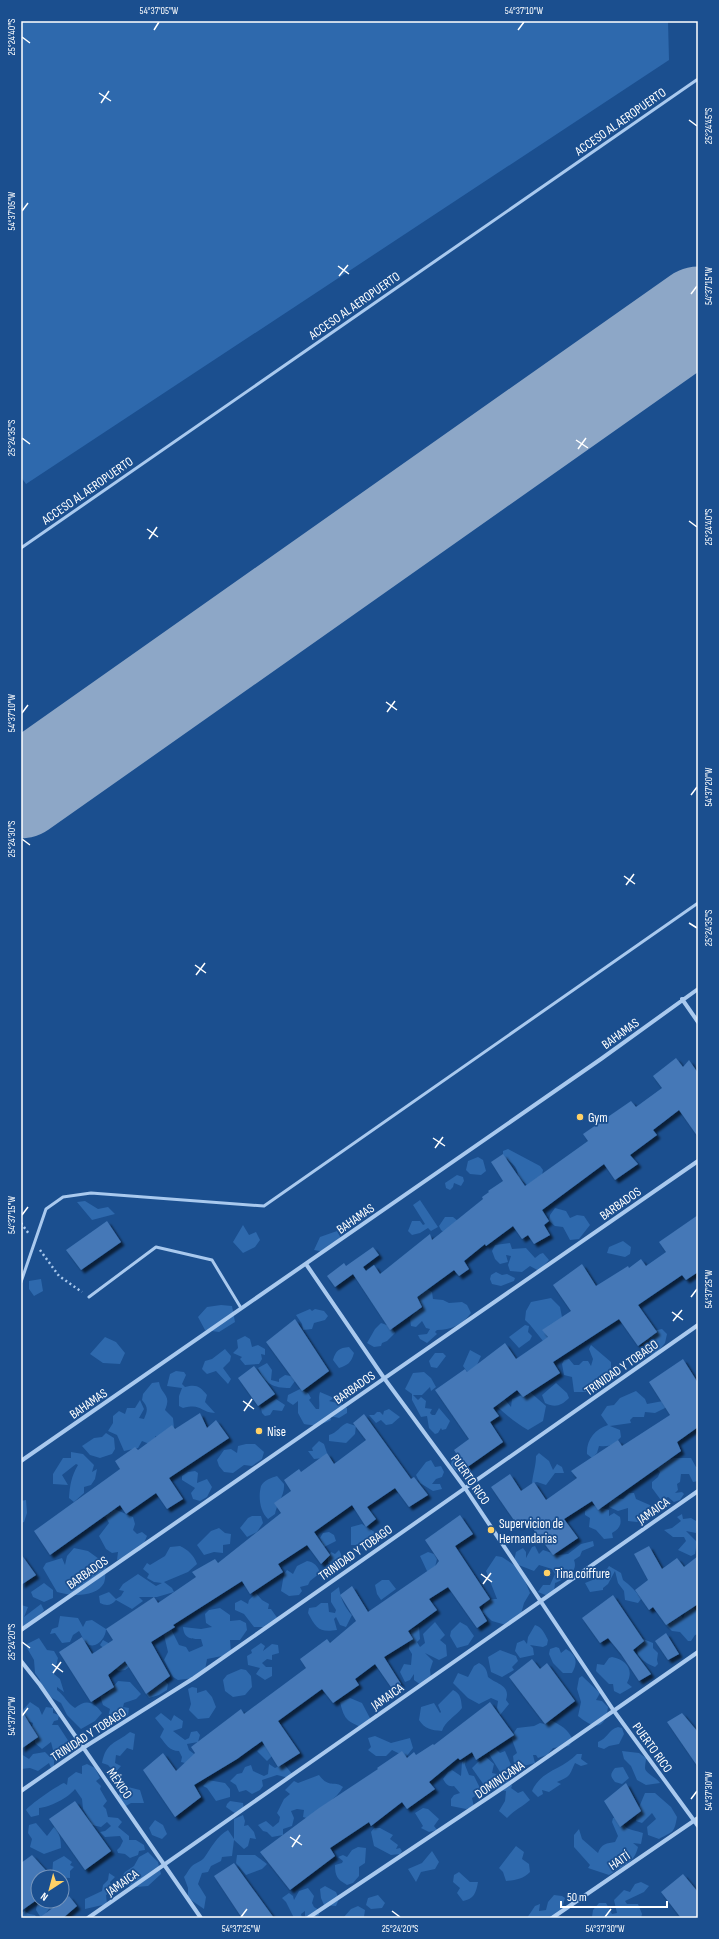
<svg xmlns="http://www.w3.org/2000/svg" width="719" height="1939" viewBox="0 0 719 1939" font-family="'Sofia Sans Condensed',sans-serif">
  <style>
    .green { fill: #2e69ad }
    .lines { fill: none; stroke-linecap: round; stroke-linejoin: round }
    .runway { stroke: #8da7c7; stroke-width: 95 }
    .building { fill: #4478b7; filter: url(#shadow) }
    .path { stroke: #a9c9ee; stroke-width: 2.5; stroke-dasharray: 2 3; stroke-linecap: butt }
    .lane { stroke: #a9c9ee; stroke-width: 3 }
    .street { stroke: #a9c9ee; stroke-width: 4 }
    .ticks { fill: none; stroke: #fff; stroke-width: 1.5 }
    .poi-dot { fill: #ffd166; stroke: #1b4f8f; stroke-width: 1.5 }
    .labels { text-anchor: middle; stroke-width: 3.5; stroke-linejoin: round; paint-order: stroke }
    .street-label { font-size: 13px; fill: #fff; stroke: #1b4f8f }
    .poi-label { font-size: 13px; fill: #fff; stroke: #1b4f8f; text-anchor: start }
    .neatline { fill: none; stroke: #fff; stroke-width: 1.5 }
    .ticks-label { font-size: 10px; text-anchor: middle; fill: #fff }
  </style>
  <defs>
    <filter id="shadow"><feDropShadow dx="3.5" dy="3.5" stdDeviation="1" flood-color="#0009"/></filter>
  </defs>
  <rect width="100%" height="100%" fill="#1b4f8f"/>
  <path class="green" d="M 21,21 L 668,21 L 669,60 L 26,484 L 21,477 Z
    M 508,1149 L 540,1166 L 543,1170 L 542,1175 L 527,1185 L 518,1177 C 518,1166 511,1162 503,1157 L 503,1151 Z
    M 478,1157 L 483,1160 L 486,1171 L 481,1175 L 470,1174 L 466,1170 L 468,1161 Z
    M 457,1175 L 463,1177 L 464,1181 L 461,1186 L 454,1183 L 453,1187 L 450,1190 L 446,1188 L 445,1183 Z
    M 420,1200 L 438,1227 L 431,1231 L 428,1228 L 420,1233 L 412,1235 L 408,1231 L 412,1221 L 420,1221 L 423,1225 L 425,1224 L 413,1205 Z
    M 85,1201 L 98,1209 L 108,1207 L 115,1214 L 92,1220 L 77,1202 Z
    M 555,1208 L 566,1211 L 570,1218 L 577,1215 L 584,1216 L 590,1225 L 579,1239 L 570,1240 L 563,1227 L 555,1226 L 549,1221 L 550,1215 Z
    M 445,1217 L 453,1217 L 458,1221 L 445,1233 L 441,1230 L 439,1226 Z
    M 243,1225 L 249,1235 L 256,1232 L 260,1240 L 255,1247 L 243,1253 L 233,1242 Z
    M 337,1231 L 342,1240 L 325,1252 L 314,1250 L 320,1237 Z
    M 623,1241 L 631,1247 L 630,1254 L 625,1257 L 607,1253 L 609,1247 Z
    M 510,1243 L 512,1249 L 526,1248 L 535,1258 L 540,1254 L 543,1253 L 549,1260 L 539,1271 L 530,1266 L 522,1272 L 510,1271 L 508,1265 L 511,1256 L 506,1255 L 508,1262 L 500,1264 L 495,1259 L 492,1251 L 495,1245 Z
    M 496,1272 L 502,1275 L 507,1274 L 515,1278 L 514,1281 L 501,1286 L 492,1284 L 490,1279 L 491,1275 Z
    M 41,1279 L 43,1291 L 34,1296 L 29,1289 L 29,1281 Z
    M 427,1289 L 432,1292 L 433,1299 L 443,1300 L 449,1303 L 462,1302 L 467,1305 L 471,1313 C 462,1325 451,1330 437,1330 L 435,1332 L 437,1334 L 427,1343 L 420,1339 L 418,1335 L 427,1334 L 430,1329 L 426,1328 L 422,1321 L 416,1327 L 411,1326 L 410,1319 L 416,1311 L 423,1308 L 416,1295 Z
    M 551,1298 L 560,1307 L 563,1322 L 545,1333 L 549,1339 L 543,1341 C 537,1334 532,1326 525,1320 L 526,1311 L 531,1302 Z
    M 221,1305 L 232,1306 L 235,1322 L 219,1332 L 205,1330 L 198,1317 L 207,1307 Z
    M 310,1309 L 312,1311 L 315,1309 L 324,1311 L 328,1316 L 325,1320 L 314,1323 L 312,1329 L 303,1330 L 302,1324 L 296,1315 Z
    M 381,1323 C 387,1325 393,1327 395,1333 L 387,1341 L 382,1343 L 381,1346 L 374,1347 L 367,1343 L 375,1329 Z
    M 525,1325 L 529,1326 L 528,1332 L 532,1336 L 530,1340 L 519,1348 L 509,1337 Z
    M 662,1329 L 667,1334 L 665,1343 L 655,1355 L 646,1354 L 642,1349 L 642,1345 L 653,1331 Z
    M 245,1336 L 250,1339 L 252,1347 L 258,1345 L 265,1349 L 265,1355 L 261,1354 L 262,1359 L 259,1364 L 245,1365 L 240,1359 L 242,1357 L 233,1353 L 238,1348 L 237,1340 Z
    M 105,1337 L 116,1342 L 125,1353 L 120,1364 L 103,1363 L 90,1354 Z
    M 591,1345 L 611,1362 L 611,1368 L 617,1370 L 617,1375 L 607,1382 L 599,1382 L 599,1388 L 593,1392 L 574,1392 L 572,1377 L 564,1375 L 562,1364 L 564,1360 L 569,1359 L 574,1365 L 579,1365 L 583,1361 L 588,1361 L 591,1366 L 593,1359 L 589,1349 Z
    M 349,1347 L 354,1353 C 351,1363 348,1365 339,1368 L 333,1360 C 336,1350 339,1348 349,1347 Z
    M 225,1349 L 231,1356 L 230,1361 L 223,1368 L 231,1379 L 228,1384 L 216,1371 L 207,1374 L 202,1369 L 205,1361 L 212,1359 Z
    M 470,1350 L 481,1356 L 477,1365 L 511,1407 L 512,1399 L 530,1392 L 546,1406 L 543,1421 L 528,1430 C 503,1416 479,1389 463,1366 Z
    M 435,1353 L 443,1353 L 446,1356 L 437,1368 L 431,1367 L 429,1361 Z
    M 267,1363 L 272,1370 L 271,1380 L 279,1382 L 279,1379 L 285,1375 L 291,1376 L 295,1381 L 290,1388 C 273,1388 265,1384 258,1368 Z
    M 176,1371 L 184,1372 L 186,1375 L 182,1384 L 185,1387 C 196,1384 200,1386 207,1395 L 205,1402 L 215,1413 C 199,1412 202,1403 183,1408 L 179,1406 L 179,1396 L 182,1388 L 167,1386 L 170,1374 Z
    M 424,1372 L 431,1378 L 436,1387 L 431,1391 L 430,1387 L 422,1395 L 413,1395 L 418,1400 L 421,1397 L 426,1401 L 425,1408 L 432,1409 L 430,1413 L 432,1415 L 435,1415 L 439,1408 L 450,1421 L 446,1429 L 442,1430 L 441,1428 L 438,1433 L 435,1434 L 429,1428 L 427,1416 L 421,1417 L 412,1400 L 412,1394 L 405,1389 L 413,1373 Z
    M 159,1382 C 161,1395 172,1394 165,1410 L 173,1418 L 174,1428 L 162,1439 L 155,1436 L 156,1440 L 152,1445 L 142,1441 L 138,1448 L 124,1451 L 117,1435 L 108,1431 L 113,1423 L 113,1416 L 119,1411 L 125,1414 L 127,1408 L 135,1408 L 140,1400 L 144,1409 L 139,1418 L 144,1419 C 148,1410 148,1407 142,1400 L 143,1394 L 152,1383 Z
    M 556,1383 L 567,1393 L 569,1398 C 561,1406 555,1408 545,1403 L 542,1395 Z
    M 300,1389 L 308,1393 L 311,1398 L 309,1400 L 316,1409 L 319,1409 C 320,1402 318,1398 320,1392 L 334,1398 L 329,1401 L 341,1404 L 347,1408 L 347,1413 L 339,1418 L 330,1416 L 331,1420 C 321,1425 315,1426 304,1424 L 298,1413 L 298,1401 L 293,1405 L 287,1401 L 288,1395 Z
    M 636,1391 L 645,1399 L 647,1404 L 663,1401 L 667,1407 L 655,1413 L 645,1412 L 644,1417 L 633,1417 L 630,1420 L 631,1423 L 610,1426 L 620,1430 L 621,1437 C 614,1445 610,1447 599,1446 L 597,1453 L 592,1458 L 587,1454 C 586,1440 595,1429 608,1425 L 601,1415 L 607,1406 L 614,1405 L 620,1398 Z
    M 276,1399 L 285,1405 L 282,1411 L 273,1410 L 270,1415 L 265,1416 L 262,1413 L 261,1408 Z
    M 389,1409 L 400,1417 L 392,1424 L 386,1425 L 381,1420 L 376,1423 L 369,1415 L 374,1415 L 377,1412 L 380,1412 L 383,1415 L 384,1411 Z
    M 347,1423 L 356,1426 L 355,1434 L 346,1443 L 329,1441 L 329,1435 C 337,1433 340,1426 347,1423 Z
    M 106,1433 L 114,1438 L 115,1449 L 112,1454 L 100,1458 L 90,1455 L 82,1446 L 94,1438 L 102,1437 Z
    M 319,1441 L 324,1444 L 327,1453 L 324,1458 L 314,1459 L 308,1451 L 313,1451 L 312,1448 Z
    M 246,1444 L 255,1444 L 264,1452 L 262,1459 L 252,1466 L 244,1465 L 233,1473 L 224,1472 L 219,1466 L 217,1460 L 224,1450 L 231,1449 L 237,1453 L 238,1446 Z
    M 71,1452 L 83,1454 L 94,1465 L 92,1472 L 97,1469 L 95,1479 L 91,1485 L 84,1487 L 84,1493 L 74,1502 L 69,1498 C 70,1485 71,1477 78,1465 L 76,1464 L 62,1475 L 68,1485 L 53,1484 L 53,1474 L 63,1458 L 71,1458 Z
    M 539,1453 L 549,1461 L 553,1470 L 557,1464 L 562,1467 L 564,1473 L 555,1473 L 546,1485 L 537,1482 L 532,1483 C 533,1473 536,1466 536,1456 Z
    M 453,1456 L 469,1471 L 467,1474 C 459,1474 455,1471 451,1464 Z
    M 674,1458 L 691,1458 L 696,1467 L 698,1467 L 698,1481 L 693,1482 L 689,1474 L 681,1474 L 680,1482 L 677,1484 L 678,1490 L 675,1493 L 682,1492 L 684,1494 L 680,1500 L 674,1502 L 668,1497 L 666,1498 L 671,1502 L 671,1506 L 666,1507 L 652,1488 L 652,1482 L 658,1477 L 660,1472 L 656,1468 L 663,1461 Z
    M 431,1460 L 435,1467 L 441,1466 L 444,1472 L 442,1477 L 436,1479 L 432,1484 L 440,1484 L 442,1489 L 433,1491 L 420,1483 L 416,1475 L 426,1462 Z
    M 195,1471 L 198,1473 L 197,1483 L 207,1479 L 212,1487 L 207,1497 L 200,1501 L 193,1499 L 191,1493 L 195,1488 L 182,1480 L 182,1476 L 188,1472 Z
    M 277,1476 L 284,1484 C 285,1495 277,1503 275,1514 L 268,1519 C 260,1512 258,1497 261,1486 C 264,1480 271,1478 277,1476 Z
    M 629,1493 L 634,1493 L 636,1499 L 652,1506 L 654,1515 L 637,1522 L 628,1521 L 628,1508 L 618,1511 L 609,1507 L 610,1502 L 616,1498 L 623,1499 Z
    M 26,1500 L 27,1513 L 24,1522 L 21,1523 L 21,1501 Z
    M 592,1505 L 609,1510 L 609,1516 L 614,1513 L 620,1517 C 622,1525 619,1529 612,1533 L 613,1538 L 604,1539 L 596,1530 L 589,1527 L 590,1518 L 585,1515 L 585,1511 Z
    M 112,1508 L 133,1517 L 135,1524 L 133,1530 L 137,1534 L 142,1532 L 147,1536 L 141,1550 L 117,1560 L 118,1552 L 112,1553 L 106,1549 L 99,1536 L 109,1523 L 105,1516 Z
    M 682,1514 L 683,1519 L 691,1518 L 696,1521 L 698,1519 L 696,1533 L 686,1531 L 697,1542 L 695,1554 L 691,1556 L 678,1550 L 686,1541 L 684,1537 L 673,1537 L 664,1530 L 672,1528 L 681,1521 L 677,1517 Z
    M 252,1516 L 261,1516 L 263,1523 L 257,1532 L 247,1537 L 240,1528 L 248,1518 Z
    M 362,1524 L 376,1533 C 371,1545 363,1545 351,1545 L 351,1527 Z
    M 219,1528 L 225,1533 L 231,1534 L 230,1544 L 223,1545 L 223,1553 L 214,1552 L 204,1555 L 197,1545 L 211,1531 Z
    M 329,1532 L 334,1535 L 336,1541 L 324,1547 L 320,1538 L 323,1533 Z
    M 593,1541 L 594,1546 L 582,1551 L 580,1556 L 574,1560 C 579,1572 564,1579 555,1583 L 554,1592 L 548,1596 L 538,1592 L 543,1585 L 550,1585 L 555,1574 L 552,1569 L 539,1565 L 534,1571 L 516,1564 L 514,1561 L 516,1552 L 523,1548 L 526,1552 L 526,1558 L 532,1547 L 535,1546 L 539,1554 L 543,1550 L 558,1555 L 568,1554 L 581,1544 Z
    M 180,1546 C 188,1550 194,1555 197,1564 L 188,1572 L 164,1582 L 172,1588 L 174,1592 L 157,1597 L 139,1597 L 143,1601 L 132,1609 L 116,1600 C 111,1606 106,1606 100,1603 L 99,1596 L 109,1592 L 116,1599 L 121,1596 L 124,1591 L 119,1590 L 123,1584 L 138,1574 L 156,1586 L 162,1583 L 154,1582 L 147,1578 L 149,1574 L 143,1569 L 147,1563 L 150,1565 L 165,1556 L 170,1547 Z
    M 74,1548 L 88,1551 L 106,1564 C 105,1569 106,1578 104,1583 C 96,1598 70,1596 57,1592 L 43,1568 L 46,1563 L 62,1558 L 65,1565 L 67,1556 Z
    M 339,1550 L 341,1554 L 341,1561 L 328,1563 L 328,1557 L 331,1552 L 335,1554 Z
    M 428,1552 L 434,1554 L 437,1559 L 434,1571 L 427,1571 L 420,1556 Z
    M 496,1556 L 502,1557 L 520,1569 L 530,1593 L 524,1603 L 521,1614 L 506,1625 L 492,1621 L 482,1612 C 485,1602 486,1599 497,1599 L 486,1571 Z
    M 307,1561 C 314,1562 318,1566 320,1573 L 310,1581 L 308,1585 L 300,1587 L 302,1591 L 299,1595 L 289,1596 L 281,1591 L 284,1574 L 287,1570 L 293,1574 L 297,1566 Z
    M 609,1566 L 621,1573 L 623,1580 C 630,1585 636,1591 641,1599 L 638,1603 L 625,1600 L 624,1591 L 618,1583 L 615,1571 L 608,1584 L 603,1588 L 603,1590 L 590,1592 L 585,1583 L 595,1579 L 603,1570 L 607,1569 Z
    M 382,1580 L 389,1580 L 396,1589 L 381,1600 L 377,1594 L 375,1585 Z
    M 44,1583 L 53,1590 L 53,1598 L 44,1602 L 33,1597 L 31,1592 Z
    M 339,1587 C 340,1597 345,1608 352,1615 L 346,1627 L 340,1625 L 336,1617 L 334,1619 L 337,1630 C 319,1633 316,1628 308,1613 L 309,1608 L 316,1607 L 321,1603 L 328,1603 L 329,1612 L 335,1613 L 336,1610 L 331,1602 L 331,1593 Z
    M 256,1593 L 262,1600 L 269,1604 L 268,1609 L 271,1609 L 278,1619 L 266,1627 L 254,1627 L 244,1614 L 235,1610 L 235,1603 L 241,1600 L 248,1604 L 249,1600 Z
    M 689,1603 L 698,1612 L 698,1634 L 695,1635 L 691,1641 L 688,1641 L 680,1632 L 672,1631 L 666,1625 L 678,1612 L 683,1618 Z
    M 41,1604 L 44,1610 L 35,1620 L 21,1628 L 21,1605 L 28,1607 L 24,1617 Z
    M 220,1608 L 230,1615 L 230,1621 L 240,1620 L 246,1623 L 247,1630 L 240,1640 L 230,1640 L 231,1652 L 227,1655 L 207,1659 L 205,1670 L 194,1678 L 178,1680 L 173,1677 L 164,1660 L 168,1652 L 164,1635 L 171,1629 L 179,1645 L 186,1647 L 189,1652 L 203,1646 L 201,1639 C 191,1639 184,1639 183,1627 L 201,1629 L 212,1627 L 206,1623 L 205,1614 L 209,1610 Z
    M 60,1616 L 78,1618 L 83,1627 L 86,1621 L 92,1620 L 106,1629 C 106,1638 95,1652 85,1642 C 83,1639 81,1634 79,1631 L 73,1635 L 70,1642 L 62,1643 L 55,1633 L 50,1634 L 52,1629 L 58,1627 Z
    M 435,1622 L 445,1635 L 440,1640 L 446,1645 L 447,1656 L 439,1660 L 425,1653 L 433,1661 L 430,1670 L 431,1678 L 421,1685 L 414,1680 L 414,1674 L 410,1680 L 405,1682 L 400,1672 L 404,1664 L 411,1665 L 412,1654 L 409,1649 L 411,1629 L 419,1627 L 420,1639 L 417,1642 L 420,1647 L 425,1643 L 423,1634 Z
    M 460,1622 L 467,1626 L 474,1636 L 468,1645 L 457,1648 L 450,1636 L 451,1631 Z
    M 535,1625 C 542,1627 545,1634 548,1640 L 547,1645 L 543,1647 L 530,1645 L 533,1648 L 534,1655 L 520,1658 L 515,1651 L 517,1643 L 524,1640 L 527,1644 L 528,1637 Z
    M 39,1638 L 47,1650 L 54,1651 L 58,1658 L 54,1674 L 60,1679 L 64,1692 L 57,1687 L 57,1690 C 65,1696 67,1703 75,1708 C 85,1699 94,1701 102,1713 L 95,1721 L 81,1729 L 67,1715 L 61,1703 L 52,1698 L 40,1685 L 40,1680 L 35,1673 L 34,1660 L 27,1648 L 27,1644 Z
    M 643,1639 L 653,1643 L 653,1648 L 658,1653 L 657,1660 L 658,1664 L 655,1667 C 642,1662 629,1652 643,1639 Z
    M 103,1640 L 112,1645 L 129,1660 L 129,1667 L 125,1670 L 118,1671 L 111,1660 L 110,1654 L 100,1645 Z
    M 261,1643 L 265,1646 L 263,1651 L 272,1644 L 278,1645 L 279,1653 L 272,1655 L 272,1660 L 267,1659 L 262,1663 L 266,1667 L 272,1667 L 272,1676 L 265,1680 L 256,1674 L 260,1668 L 248,1665 L 247,1656 L 252,1653 L 251,1650 Z
    M 556,1647 L 559,1648 L 561,1653 L 566,1649 C 577,1655 578,1663 572,1673 L 563,1673 L 553,1663 L 549,1654 L 550,1649 Z
    M 500,1650 L 516,1656 L 518,1661 L 512,1667 L 514,1670 L 502,1677 L 491,1672 L 488,1657 Z
    M 612,1657 C 627,1660 634,1670 627,1683 L 632,1687 L 620,1694 L 614,1691 L 613,1684 L 609,1684 L 596,1671 L 597,1664 L 604,1665 L 609,1658 Z
    M 479,1663 C 485,1666 487,1670 488,1677 C 496,1684 511,1685 506,1700 L 509,1704 L 500,1715 L 497,1708 L 498,1701 L 491,1698 L 479,1704 L 468,1698 L 453,1683 L 458,1673 L 468,1677 L 474,1666 Z
    M 241,1669 L 246,1670 L 251,1676 L 252,1687 L 245,1695 L 233,1697 L 225,1691 L 223,1680 L 227,1675 Z
    M 582,1676 L 600,1693 L 596,1700 L 602,1701 L 608,1707 C 605,1731 594,1729 578,1716 L 581,1702 L 577,1689 L 579,1678 Z
    M 164,1680 L 168,1684 L 167,1690 L 159,1695 L 149,1698 L 146,1694 Z
    M 118,1681 L 130,1682 L 141,1694 L 136,1699 L 124,1703 L 123,1707 L 129,1708 L 128,1715 L 107,1721 L 110,1709 L 103,1705 L 100,1696 L 107,1694 Z
    M 192,1687 L 197,1688 L 197,1693 L 206,1690 L 212,1697 L 216,1707 L 209,1718 L 198,1719 L 189,1710 L 191,1704 L 188,1689 Z
    M 453,1690 C 461,1694 461,1699 462,1708 C 455,1717 445,1721 442,1731 C 431,1730 425,1729 419,1720 L 421,1707 L 434,1703 L 440,1713 L 441,1712 L 438,1705 Z
    M 350,1698 L 362,1703 L 371,1720 L 361,1727 C 346,1721 344,1718 340,1702 Z
    M 30,1702 L 39,1708 L 42,1715 L 46,1707 L 53,1708 L 53,1713 L 59,1715 L 58,1720 L 54,1721 L 52,1725 L 58,1725 L 69,1742 L 63,1750 L 58,1752 L 53,1750 L 51,1742 L 42,1749 L 35,1743 L 35,1733 L 32,1727 L 33,1723 L 21,1718 L 22,1711 Z
    M 161,1713 L 171,1721 L 174,1715 L 183,1721 L 182,1728 L 173,1731 L 185,1740 L 189,1738 L 191,1732 L 197,1731 L 200,1735 L 198,1742 L 187,1744 L 189,1750 L 198,1757 L 189,1764 L 181,1762 L 182,1757 L 179,1751 C 169,1751 166,1744 160,1737 L 164,1729 L 155,1718 Z
    M 550,1720 C 561,1725 568,1729 573,1740 L 569,1746 L 553,1748 L 547,1755 L 538,1758 L 536,1755 L 533,1755 L 535,1763 L 524,1766 L 514,1764 L 513,1756 L 517,1753 L 511,1737 L 517,1728 L 534,1726 L 540,1723 L 545,1724 Z
    M 618,1727 L 622,1728 L 624,1734 L 619,1744 L 609,1746 L 604,1749 L 598,1747 L 598,1742 C 608,1738 608,1730 618,1727 Z
    M 130,1732 L 135,1734 L 133,1750 L 127,1748 L 120,1756 L 116,1755 L 115,1763 L 121,1766 L 115,1773 L 108,1765 L 102,1763 C 106,1742 115,1744 130,1732 Z
    M 375,1736 L 391,1743 L 410,1738 L 413,1748 L 406,1757 L 392,1750 L 386,1756 L 376,1756 L 368,1750 L 371,1747 L 368,1738 Z
    M 267,1740 L 274,1754 L 267,1761 L 257,1751 Z
    M 496,1749 L 500,1753 L 505,1751 L 512,1767 L 500,1772 L 489,1754 Z
    M 622,1751 L 639,1753 L 646,1758 C 646,1762 645,1764 645,1768 C 645,1773 657,1778 660,1783 L 646,1785 L 637,1780 L 631,1766 L 624,1759 Z
    M 45,1752 L 50,1757 L 51,1753 L 57,1756 L 54,1761 L 54,1767 L 51,1768 L 49,1763 L 38,1771 L 30,1768 L 21,1769 L 21,1754 L 29,1759 L 33,1754 Z
    M 577,1754 L 582,1754 L 581,1759 L 588,1764 L 581,1766 L 575,1763 C 569,1776 571,1776 557,1782 L 561,1784 L 549,1792 L 542,1790 L 543,1794 L 538,1797 L 532,1791 C 541,1770 562,1770 577,1754 Z
    M 486,1757 L 494,1764 L 492,1773 L 507,1776 L 512,1786 L 511,1788 L 518,1793 L 523,1791 L 530,1800 C 522,1807 514,1810 507,1818 L 499,1811 L 505,1801 L 506,1791 L 486,1788 L 472,1768 L 478,1762 Z
    M 466,1759 L 465,1765 L 469,1775 L 474,1776 L 482,1792 L 472,1798 L 474,1807 L 466,1809 L 451,1806 L 451,1799 L 454,1795 L 460,1793 L 454,1786 C 448,1787 446,1784 443,1779 L 448,1772 L 452,1770 L 461,1776 L 462,1762 Z
    M 87,1764 L 95,1768 L 100,1778 L 96,1781 L 101,1786 L 100,1789 L 107,1801 L 103,1806 L 106,1809 L 108,1817 L 118,1818 L 122,1822 L 118,1827 L 129,1836 L 129,1840 L 136,1840 L 144,1845 L 145,1850 L 139,1851 L 138,1855 L 130,1858 L 125,1854 L 118,1853 L 117,1850 L 120,1847 L 123,1841 L 120,1836 L 105,1837 L 100,1832 L 105,1831 L 111,1826 L 107,1822 L 101,1827 L 92,1825 L 83,1809 L 82,1799 L 75,1789 C 68,1798 50,1807 39,1808 L 39,1815 L 31,1817 L 26,1810 C 28,1806 58,1785 64,1783 L 67,1785 L 68,1778 L 76,1772 L 82,1774 L 82,1766 Z
    M 269,1764 L 275,1768 L 284,1764 L 293,1775 L 289,1778 L 277,1775 L 262,1780 L 263,1786 L 260,1790 L 252,1794 L 246,1790 L 239,1792 L 236,1785 L 230,1781 L 237,1774 L 242,1773 L 245,1767 L 251,1765 L 253,1771 L 264,1776 L 268,1774 Z
    M 623,1767 L 629,1778 L 622,1784 L 615,1782 C 610,1776 610,1774 615,1768 Z
    M 319,1775 C 329,1789 335,1780 343,1787 C 337,1799 320,1807 310,1819 L 303,1817 L 304,1810 L 297,1809 L 291,1811 L 294,1818 L 292,1826 L 283,1829 L 283,1835 L 272,1837 L 267,1832 L 263,1831 L 258,1825 L 266,1821 L 273,1827 L 279,1822 L 280,1817 L 277,1813 L 284,1799 L 290,1794 L 285,1790 L 294,1781 L 298,1783 Z
    M 208,1780 L 225,1783 L 230,1789 L 230,1797 L 216,1801 L 207,1788 L 203,1786 Z
    M 128,1787 L 140,1790 L 144,1803 L 131,1803 L 126,1806 L 118,1797 L 121,1790 Z
    M 645,1793 L 655,1793 L 671,1807 L 677,1817 C 674,1834 673,1831 659,1839 L 648,1835 L 647,1827 L 656,1819 L 652,1813 L 642,1823 L 636,1821 L 637,1812 Z
    M 230,1801 L 243,1803 L 244,1810 L 236,1814 L 226,1807 L 227,1804 Z
    M 423,1808 L 428,1809 L 439,1819 L 434,1826 L 437,1830 L 429,1832 L 421,1828 L 423,1826 L 415,1813 Z
    M 243,1815 L 245,1821 L 244,1826 L 248,1825 L 254,1832 L 256,1839 L 250,1838 L 248,1846 L 244,1849 L 234,1840 L 232,1856 L 222,1857 L 221,1861 L 211,1866 L 208,1872 L 202,1873 L 198,1884 L 206,1897 L 204,1909 L 188,1898 L 188,1888 L 184,1877 C 187,1874 188,1870 191,1867 C 194,1863 201,1862 204,1858 C 211,1848 217,1836 228,1830 L 234,1839 L 234,1819 Z
    M 621,1815 C 624,1832 629,1828 643,1833 L 641,1844 L 633,1843 L 638,1847 C 634,1864 622,1866 609,1875 L 588,1868 L 590,1865 L 574,1847 L 574,1835 L 579,1829 L 582,1839 L 598,1853 C 601,1844 607,1843 615,1842 L 618,1836 L 612,1822 L 613,1818 Z
    M 155,1820 L 163,1825 L 167,1834 L 162,1839 L 152,1835 L 149,1828 Z
    M 36,1823 L 47,1836 L 54,1827 C 60,1833 61,1840 61,1848 L 44,1854 L 30,1847 L 32,1839 L 28,1833 L 29,1825 Z
    M 374,1828 L 380,1828 L 393,1835 L 390,1839 L 398,1845 L 396,1849 L 400,1848 L 402,1851 L 400,1854 L 391,1855 L 374,1846 L 371,1832 Z
    M 516,1846 L 524,1852 L 522,1859 L 529,1864 L 530,1872 C 523,1879 516,1880 506,1881 L 503,1872 L 499,1868 Z
    M 358,1847 L 366,1848 L 365,1863 L 359,1867 L 359,1876 L 353,1883 L 347,1885 C 337,1879 335,1876 335,1865 L 342,1863 L 343,1861 L 338,1857 L 343,1855 L 347,1857 L 352,1850 Z
    M 432,1851 L 439,1862 L 435,1869 L 421,1872 L 416,1882 L 408,1869 L 422,1863 Z
    M 148,1852 L 158,1862 L 161,1874 L 148,1886 L 136,1887 L 116,1884 L 125,1872 L 134,1866 L 139,1857 Z
    M 237,1855 L 255,1855 L 267,1864 L 262,1869 L 246,1875 L 236,1863 Z
    M 64,1856 L 72,1862 L 70,1865 L 74,1867 L 70,1871 L 70,1878 L 52,1877 L 53,1862 Z
    M 459,1872 L 470,1882 L 478,1882 C 476,1893 474,1899 463,1901 L 457,1893 L 460,1888 L 453,1882 L 454,1875 Z
    M 109,1873 L 115,1877 L 110,1882 L 113,1891 L 106,1895 L 107,1904 L 85,1909 L 85,1899 L 102,1891 L 103,1885 L 108,1880 Z
    M 641,1882 L 649,1886 L 644,1892 L 625,1901 L 627,1904 L 638,1904 L 642,1914 L 641,1918 L 589,1918 L 592,1917 L 593,1910 L 599,1903 L 606,1903 L 612,1914 L 617,1913 L 614,1900 L 624,1890 L 630,1892 L 635,1884 Z
    M 325,1886 L 336,1892 L 339,1899 L 336,1906 L 324,1905 L 321,1898 L 320,1889 Z
    M 308,1888 L 314,1896 L 312,1903 L 314,1907 L 319,1910 L 319,1915 L 313,1918 L 305,1918 L 305,1911 L 301,1914 L 302,1918 L 294,1918 L 286,1902 L 282,1898 L 289,1893 L 293,1896 L 294,1900 L 299,1891 Z
    M 378,1895 L 385,1903 L 382,1908 L 371,1909 L 366,1905 L 368,1898 Z
    M 554,1895 L 562,1896 L 565,1898 L 560,1915 L 554,1918 L 527,1918 L 535,1906 L 540,1904 L 539,1911 L 546,1910 L 548,1902 Z
    M 38,1899 L 38,1901 L 49,1901 L 47,1904 L 51,1906 L 46,1913 L 50,1918 L 41,1918 L 36,1910 Z
    M 358,1906 L 365,1910 L 364,1917 L 343,1918 L 351,1909 Z
    M 25,1911 L 29,1914 L 35,1915 L 37,1918 L 21,1918 L 21,1913 Z"/>
  <g class="lines">
    <path class="runway" d="M 21,791 L 698,314"/>
  </g>
  <path class="building" d="M 676,1058 L 683,1067 L 689,1060 L 698,1073 L 698,1137 L 679,1110 L 653,1130 L 657,1135 L 630,1155 L 638,1164 L 615,1180 L 604,1164 L 542,1210 L 549,1221 L 544,1225 L 550,1235 L 534,1244 L 528,1235 L 522,1239 L 513,1226 L 486,1246 L 485,1244 L 464,1261 L 469,1269 L 459,1276 L 454,1270 L 417,1297 L 422,1307 L 390,1330 L 353,1274 L 335,1287 L 327,1276 L 344,1263 L 346,1266 L 373,1247 L 379,1255 L 363,1267 L 366,1271 L 374,1265 L 380,1274 L 430,1234 L 432,1240 L 483,1199 L 482,1197 L 489,1192 L 488,1191 L 503,1181 L 491,1162 L 503,1154 L 525,1186 L 588,1141 L 583,1134 L 631,1101 L 636,1107 L 662,1088 L 653,1076 Z
    M 698,1215 L 698,1272 L 686,1280 L 682,1275 L 638,1305 L 657,1332 L 638,1346 L 619,1319 L 553,1362 L 560,1373 L 523,1397 L 517,1390 L 493,1408 L 499,1416 L 490,1422 L 503,1442 L 466,1468 L 454,1450 L 469,1439 L 435,1390 L 465,1369 L 467,1372 L 505,1343 L 516,1359 L 548,1337 L 542,1330 L 571,1311 L 553,1285 L 582,1264 L 596,1286 L 628,1266 L 629,1268 L 641,1259 L 646,1266 L 666,1252 L 659,1242 Z
    M 107,1221 L 121,1242 L 81,1270 L 66,1250 Z
    M 295,1319 L 329,1371 L 302,1391 L 266,1342 Z
    M 683,1359 L 698,1383 L 698,1427 L 677,1442 L 681,1451 L 598,1510 L 592,1501 L 564,1519 L 578,1538 L 553,1555 L 527,1521 L 518,1526 L 491,1487 L 510,1474 L 521,1491 L 534,1482 L 546,1500 L 577,1478 L 571,1471 L 618,1440 L 622,1446 L 670,1415 L 649,1382 Z
    M 254,1366 L 275,1394 L 258,1406 L 238,1378 Z
    M 200,1413 L 207,1428 L 216,1420 L 229,1438 L 169,1478 L 183,1499 L 167,1509 L 156,1493 L 126,1514 L 120,1505 L 50,1555 L 34,1531 L 120,1469 L 115,1461 L 135,1447 L 138,1450 L 172,1425 L 175,1429 Z
    M 364,1414 L 411,1479 L 414,1477 L 428,1495 L 409,1507 L 395,1488 L 367,1507 L 376,1519 L 366,1527 L 352,1505 L 314,1532 L 330,1555 L 321,1564 L 307,1545 L 278,1564 L 283,1572 L 250,1594 L 242,1581 L 173,1625 L 175,1627 L 151,1642 L 170,1676 L 146,1694 L 125,1661 L 108,1675 L 114,1687 L 91,1702 L 59,1652 L 82,1637 L 92,1654 L 113,1640 L 106,1629 L 154,1597 L 158,1603 L 196,1577 L 192,1572 L 215,1559 L 218,1563 L 281,1513 L 274,1503 L 291,1491 L 284,1480 L 299,1469 L 301,1472 L 327,1453 L 334,1464 L 366,1440 L 353,1423 Z
    M 460,1515 L 473,1534 L 455,1546 L 490,1599 L 479,1607 L 487,1621 L 477,1628 L 448,1587 L 429,1599 L 437,1610 L 408,1631 L 413,1639 L 384,1657 L 401,1684 L 393,1690 L 375,1664 L 355,1679 L 359,1685 L 333,1703 L 322,1689 L 278,1721 L 300,1753 L 278,1767 L 262,1741 L 237,1759 L 194,1785 L 201,1797 L 175,1817 L 143,1770 L 163,1753 L 176,1771 L 195,1753 L 191,1747 L 241,1709 L 244,1714 L 306,1668 L 300,1659 L 327,1639 L 330,1643 L 356,1621 L 340,1595 L 352,1586 L 368,1612 L 436,1565 L 439,1561 L 425,1540 Z
    M 649,1546 L 662,1569 L 677,1558 L 684,1567 L 698,1556 L 698,1604 L 666,1625 L 653,1607 L 649,1610 L 635,1590 L 648,1580 L 634,1554 Z
    M 21,1554 L 36,1575 L 21,1585 Z
    M 613,1595 L 644,1641 L 633,1650 L 651,1674 L 639,1681 L 621,1654 L 608,1638 L 600,1643 L 582,1618 Z
    M 666,1633 L 679,1654 L 668,1660 L 655,1641 Z
    M 532,1659 L 540,1669 L 547,1663 L 575,1701 L 545,1724 L 509,1677 Z
    M 490,1702 L 514,1735 L 476,1760 L 472,1752 L 460,1760 L 458,1758 L 429,1782 L 435,1789 L 407,1809 L 402,1802 L 371,1826 L 369,1822 L 330,1848 L 335,1856 L 290,1890 L 260,1852 L 319,1808 L 378,1769 L 377,1768 L 402,1751 L 407,1758 L 414,1752 L 416,1755 L 433,1744 L 434,1745 Z
    M 21,1710 L 38,1737 L 21,1749 Z
    M 682,1713 L 698,1732 L 698,1767 L 667,1722 Z
    M 626,1783 L 641,1811 L 620,1827 L 604,1801 Z
    M 75,1801 L 111,1851 L 85,1870 L 49,1819 Z
    M 32,1855 L 52,1877 L 38,1877 L 38,1887 L 33,1891 L 38,1899 L 21,1911 L 21,1863 Z
    M 234,1863 L 274,1918 L 242,1918 L 214,1876 Z
    M 683,1874 L 698,1892 L 698,1918 L 681,1918 L 661,1892 Z
    M 69,1896 L 77,1906 L 63,1918 L 39,1918 Z"/>
  <g class="lines">
    <path class="path" d="M 21,1223 L 29,1234
      M 40,1250 L 59,1276 L 82,1292"/>
    <path class="lane" d="M 21,548 L 698,79
      M 21,1282 L 46,1209 L 63,1197 L 91,1193 L 264,1206 L 698,903
      M 89,1297 L 156,1247 L 212,1260 L 241,1308"/>
    <path class="street" d="M 682,999 L 698,1022
      M 306,1264 L 384,1378 L 465,1488 L 614,1711 L 698,1826
      M 21,1461 L 601,1059 L 698,989
      M 21,1630 L 698,1161
      M 21,1661 L 40,1685 L 201,1918
      M 21,1791 L 83,1748 L 194,1678 L 698,1325
      M 88,1918 L 698,1491
      M 308,1918 L 507,1785 L 698,1652
      M 552,1918 L 698,1818"/>
  </g>
  <path class="ticks" d="M 154,30 L 159,22M 518,30 L 524,22M 22,37 L 30,43M 99,93 L 111,101M 101,103 L 109,91M 689,120 L 697,126M 22,211 L 28,203M 338,266 L 349,274M 339,276 L 348,265M 691,294 L 697,286M 22,438 L 30,444M 576,440 L 588,448M 578,449 L 586,438M 689,521 L 697,527M 147,529 L 158,537M 149,539 L 157,527M 386,702 L 397,710M 387,712 L 395,701M 22,713 L 28,705M 691,795 L 697,787M 22,839 L 30,845M 624,876 L 635,884M 626,885 L 634,874M 689,923 L 697,928M 195,965 L 206,973M 196,975 L 205,963M 433,1138 L 445,1146M 435,1148 L 443,1137M 22,1215 L 28,1207M 691,1297 L 697,1289M 672,1312 L 683,1320M 673,1321 L 682,1310M 243,1401 L 254,1409M 244,1411 L 252,1399M 481,1574 L 492,1582M 483,1584 L 491,1573M 22,1642 L 30,1648M 52,1664 L 63,1672M 53,1673 L 61,1662M 22,1716 L 28,1708M 691,1799 L 697,1791M 290,1837 L 302,1845M 292,1847 L 300,1835M 392,1911 L 400,1917M 241,1917 L 247,1909M 605,1917 L 611,1909"/>
  <g class="poi-dot">
    <circle cx="580" cy="1117" r="4"/>
    <circle cx="259" cy="1431" r="4"/>
    <circle cx="491" cy="1530" r="4"/>
    <circle cx="547" cy="1573" r="4"/>
  </g>
  <g class="labels">
    <g class="street-label">
      <text transform="translate(620 121) rotate(-35)" y="5">ACCESO AL AEROPUERTO</text>
      <text transform="translate(354 305) rotate(-35)" y="5">ACCESO AL AEROPUERTO</text>
      <text transform="translate(87 490) rotate(-35)" y="5">ACCESO AL AEROPUERTO</text>
      <text transform="translate(620 1033) rotate(-36)" y="5">BAHAMAS</text>
      <text transform="translate(620 1203) rotate(-35)" y="5">BARBADOS</text>
      <text transform="translate(355 1218) rotate(-35)" y="5">BAHAMAS</text>
      <text transform="translate(621 1367) rotate(-35)" y="5">TRINIDAD Y TOBAGO</text>
      <text transform="translate(354 1387) rotate(-35)" y="5">BARBADOS</text>
      <text transform="translate(88 1403) rotate(-35)" y="5">BAHAMAS</text>
      <text transform="translate(471 1479) rotate(55)" y="5">PUERTO RICO</text>
      <text transform="translate(653 1510) rotate(-35)" y="5">JAMAICA</text>
      <text transform="translate(355 1552) rotate(-35)" y="5">TRINIDAD Y TOBAGO</text>
      <text transform="translate(87 1572) rotate(-35)" y="5">BARBADOS</text>
      <text transform="translate(387 1696) rotate(-35)" y="5">JAMAICA</text>
      <text transform="translate(88 1734) rotate(-33)" y="5">TRINIDAD Y TOBAGO</text>
      <text transform="translate(653 1747) rotate(54)" y="5">PUERTO RICO</text>
      <text transform="translate(499 1779) rotate(-34)" y="5">DOMINICANA</text>
      <text transform="translate(120 1783) rotate(55)" y="5">MÉXICO</text>
      <text transform="translate(619 1860) rotate(-34)" y="5">HAITÍ</text>
      <text transform="translate(122 1882) rotate(-35)" y="5">JAMAICA</text>
    </g>
    <g class="poi-label">
      <text x="588" y="1122">Gym</text>
      <text x="267" y="1436">Nise</text>
      <text x="499" y="1528">Supervicion de<tspan x="499" dy="15">Hernandarias</tspan></text>
      <text x="555" y="1578">Tina coiffure</text>
    </g>
  </g>
  <rect width="719" height="1939" fill="none" stroke="#1b4f8f" stroke-width="44"/>
  <g transform="translate(50 1889) rotate(216)"><circle r="19" fill="#1b4f8f" stroke="#7695bc"/>
  <path d="M0-3L7 15L0 10L-7 15Z" fill="#ffd166"/>
  <text y="-6" font-size="11" font-weight="bold" text-anchor="middle" fill="#ffffff">N</text>
  </g>
  <path d="M561 1901v6h106v-6" fill="none" stroke="#ffffff" stroke-width="2"/>
  <text x="567" y="1901" font-size="12" fill="#ffffff" stroke="#1b4f8f" stroke-width="3" paint-order="stroke">50 m</text>
  <rect x="22" y="22" width="675" height="1895" class="neatline"/>
  <g class="ticks-label">
    <text x="159" y="14">54°37'05"W</text>
    <text x="524" y="14">54°37'10"W</text>
    <text transform="translate(11 37) rotate(-90)" y="4">25°24'40"S</text>
    <text transform="translate(708 126) rotate(-90)" y="4">25°24'45"S</text>
    <text transform="translate(11 211) rotate(-90)" y="4">54°37'05"W</text>
    <text transform="translate(708 286) rotate(-90)" y="4">54°37'15"W</text>
    <text transform="translate(11 438) rotate(-90)" y="4">25°24'35"S</text>
    <text transform="translate(708 527) rotate(-90)" y="4">25°24'40"S</text>
    <text transform="translate(11 713) rotate(-90)" y="4">54°37'10"W</text>
    <text transform="translate(708 787) rotate(-90)" y="4">54°37'20"W</text>
    <text transform="translate(11 839) rotate(-90)" y="4">25°24'30"S</text>
    <text transform="translate(708 928) rotate(-90)" y="4">25°24'35"S</text>
    <text transform="translate(11 1215) rotate(-90)" y="4">54°37'15"W</text>
    <text transform="translate(708 1289) rotate(-90)" y="4">54°37'25"W</text>
    <text transform="translate(11 1642) rotate(-90)" y="4">25°24'20"S</text>
    <text transform="translate(11 1716) rotate(-90)" y="4">54°37'20"W</text>
    <text transform="translate(708 1791) rotate(-90)" y="4">54°37'30"W</text>
    <text x="241" y="1932">54°37'25"W</text>
    <text x="400" y="1932">25°24'20"S</text>
    <text x="605" y="1932">54°37'30"W</text>
  </g>
</svg>
